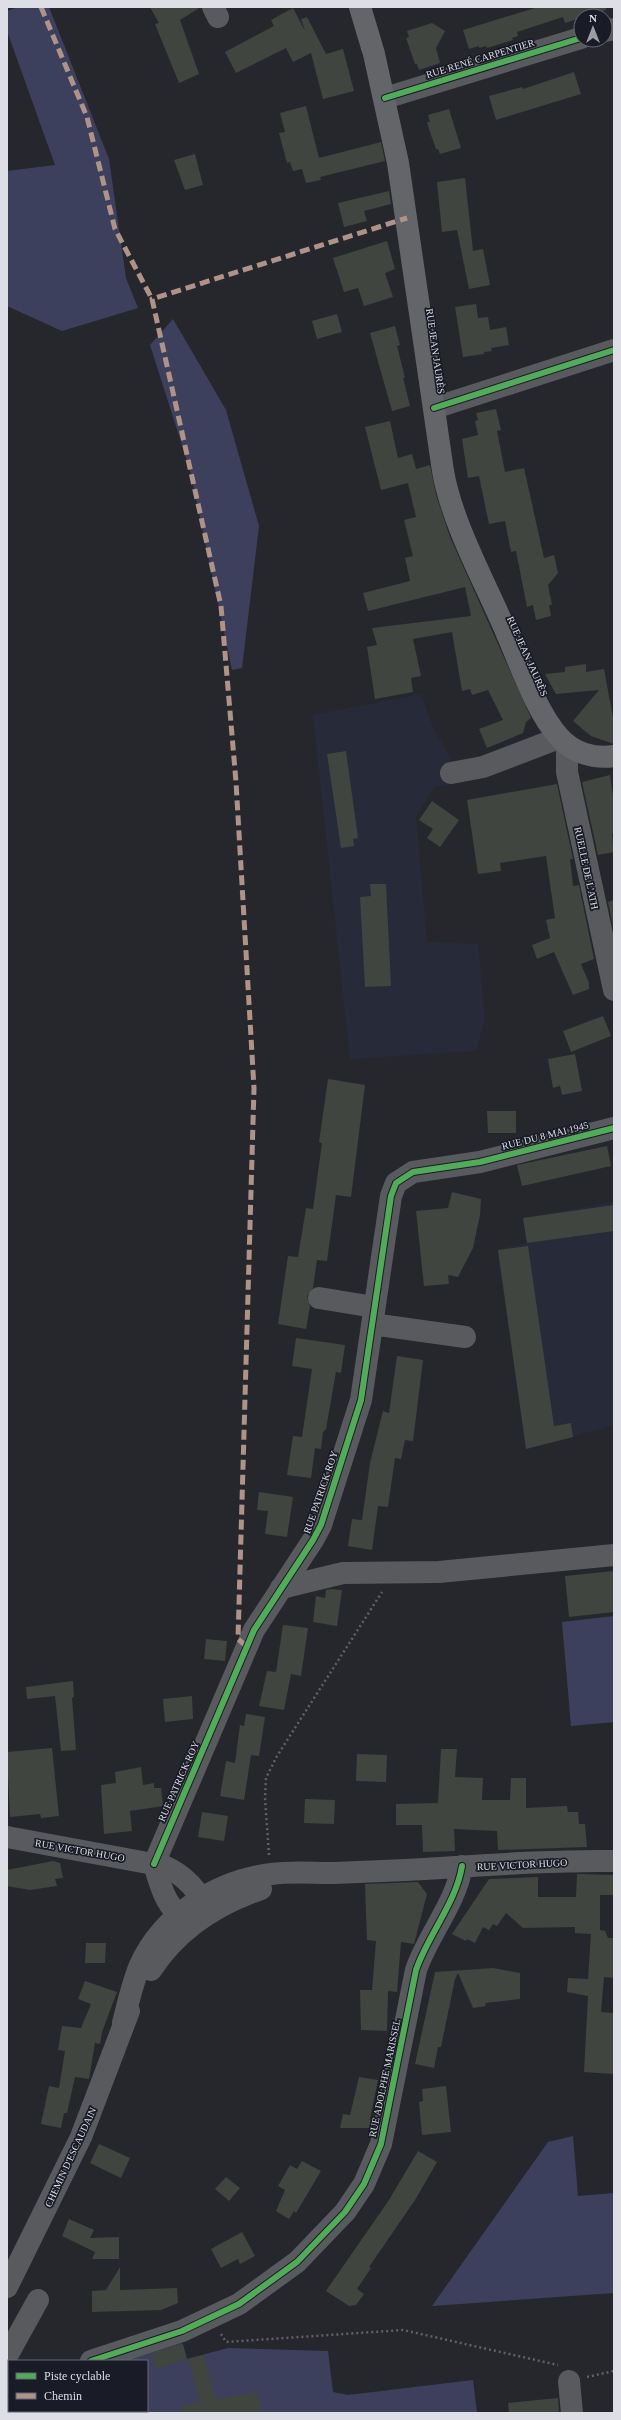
<svg xmlns="http://www.w3.org/2000/svg" width="621" height="2420" viewBox="0 0 621 2420" font-family="'Times New Roman',serif">
  <style>
    .built { fill: #272a39 }
    .green { fill: #3c405c }
    .building { fill: #40453f }
    .lines { fill: none; stroke-linecap: round; stroke-linejoin: round }
    .path { stroke: #616164; stroke-width: 2.5; stroke-dasharray: 2 3; stroke-linecap: butt }
    .minor { stroke: #595a5d; stroke-width: 22 }
    .major { stroke: #646568; stroke-width: 22 }
    .quiet { stroke: #af9288; stroke-width: 5; stroke-dasharray: 10 5; stroke-linecap: butt }
    .cycleway-casing { stroke: #191b26; stroke-width: 8 }
    .cycleway { stroke: #51ab58; stroke-width: 6 }
    .labels { text-anchor: middle; stroke-width: 3.5; stroke-linejoin: round; paint-order: stroke }
    .street-label { font-size: 10px; fill: #dddee6; stroke: #191b26 }
  </style>
  <rect width="100%" height="100%" fill="#26272d"/>
  <path class="built" d="M 421,694 L 434,730 L 450,756 L 452,769 L 450,785 L 435,786 L 416,817 L 427,942 L 478,944 L 485,1019 L 476,1051 L 350,1059 L 313,715 Z
    M 614,1202 L 614,1425 L 526,1449 L 497,1250 L 526,1243 L 523,1218 Z"/>
  <path class="green" d="M 18,7 L 49,7 L 109,159 L 126,278 L 138,308 L 62,331 L 7,306 L 7,171 L 55,165 L 7,31 L 7,11 Z
    M 173,319 L 226,410 L 259,526 L 242,668 L 232,670 L 190,470 L 150,345 Z
    M 614,1616 L 614,1722 L 571,1726 L 562,1622 Z
    M 573,2136 L 578,2196 L 614,2193 L 614,2293 L 432,2306 L 548,2142 Z
    M 182,2343 L 187,2359 L 228,2348 L 328,2351 L 333,2392 L 348,2395 L 473,2380 L 477,2413 L 114,2413 L 113,2411 L 147,2411 L 147,2361 L 128,2360 Z"/>
  <path class="building" d="M 150,7 L 201,7 L 180,20 L 199,74 L 179,83 L 155,24 L 159,23 Z
    M 538,7 L 606,7 L 606,10 L 581,16 L 581,18 L 565,23 L 563,17 L 517,32 L 518,36 L 512,38 L 513,40 L 487,48 L 486,46 L 479,48 L 479,46 L 469,49 L 463,30 Z
    M 293,8 L 305,31 L 301,19 L 307,17 L 326,54 L 343,49 L 354,91 L 323,99 L 311,53 L 293,62 L 286,48 L 236,73 L 225,52 L 274,26 L 271,20 Z
    M 432,23 L 445,31 L 436,48 L 440,63 L 419,70 L 417,64 L 415,64 L 406,38 L 409,37 L 407,31 Z
    M 574,72 L 581,94 L 496,120 L 489,96 L 522,87 L 523,89 Z
    M 306,106 L 319,158 L 381,142 L 385,161 L 320,177 L 321,180 L 306,183 L 302,169 L 293,171 L 290,162 L 287,163 L 279,133 L 285,132 L 280,113 Z
    M 449,109 L 461,148 L 440,154 L 438,149 L 436,149 L 431,135 L 427,122 L 430,122 L 428,115 Z
    M 195,154 L 203,185 L 185,190 L 174,160 Z
    M 465,178 L 473,251 L 483,249 L 490,285 L 469,289 L 457,230 L 442,232 L 437,182 Z
    M 389,191 L 391,204 L 364,211 L 367,221 L 344,227 L 338,203 Z
    M 387,241 L 395,269 L 385,273 L 393,297 L 364,306 L 358,288 L 344,292 L 333,258 Z
    M 476,304 L 478,318 L 488,317 L 490,330 L 506,327 L 509,345 L 491,348 L 492,351 L 484,352 L 484,354 L 463,357 L 455,307 Z
    M 337,314 L 342,332 L 317,339 L 312,321 Z
    M 395,326 L 400,345 L 397,346 L 405,378 L 403,378 L 410,406 L 392,411 L 370,333 Z
    M 496,409 L 501,430 L 497,431 L 505,472 L 524,468 L 544,558 L 554,555 L 558,573 L 548,585 L 552,605 L 549,605 L 551,616 L 536,620 L 533,605 L 527,607 L 516,551 L 511,552 L 505,521 L 489,524 L 479,476 L 468,478 L 462,439 L 478,435 L 475,421 L 478,420 L 476,413 Z
    M 390,421 L 398,458 L 412,454 L 416,469 L 430,465 L 436,495 L 450,537 L 531,718 L 526,722 L 523,733 L 487,748 L 479,729 L 503,720 L 488,690 L 472,695 L 470,689 L 462,691 L 452,632 L 413,639 L 421,676 L 411,678 L 413,692 L 375,699 L 367,647 L 377,645 L 372,628 L 471,616 L 465,587 L 368,611 L 363,593 L 410,581 L 405,558 L 413,556 L 404,520 L 416,517 L 408,483 L 381,490 L 365,427 Z
    M 586,664 L 586,672 L 604,669 L 614,723 L 614,744 L 591,736 L 573,721 L 599,690 L 556,694 L 545,674 L 565,672 L 565,667 Z
    M 346,751 L 358,838 L 353,839 L 354,846 L 341,848 L 327,754 Z
    M 610,775 L 614,803 L 614,833 L 612,834 L 614,852 L 598,855 L 582,782 Z
    M 557,784 L 573,859 L 570,859 L 573,886 L 579,885 L 594,959 L 581,964 L 589,983 L 589,989 L 573,995 L 554,952 L 537,959 L 532,945 L 550,938 L 546,920 L 555,918 L 546,856 L 500,863 L 501,871 L 478,874 L 467,800 Z
    M 432,801 L 459,820 L 440,847 L 427,838 L 433,829 L 419,820 Z
    M 370,884 L 386,884 L 391,986 L 365,987 L 360,897 L 371,896 Z
    M 614,900 L 614,931 L 608,902 Z
    M 603,1016 L 611,1036 L 571,1052 L 563,1031 Z
    M 575,1054 L 582,1091 L 562,1095 L 560,1086 L 553,1088 L 548,1059 Z
    M 328,1079 L 365,1085 L 351,1197 L 336,1195 L 327,1261 L 317,1260 L 313,1288 L 307,1296 L 310,1306 L 306,1329 L 278,1324 L 288,1256 L 298,1257 L 306,1208 L 313,1209 L 322,1143 L 319,1142 Z
    M 487,1111 L 516,1111 L 516,1133 L 488,1133 Z
    M 607,1146 L 611,1166 L 522,1186 L 517,1165 Z
    M 452,1192 L 481,1199 L 480,1215 L 473,1248 L 458,1277 L 448,1275 L 449,1284 L 424,1286 L 416,1211 L 448,1208 Z
    M 614,1205 L 614,1231 L 527,1243 L 523,1218 Z
    M 528,1246 L 554,1426 L 571,1423 L 573,1437 L 526,1449 L 498,1250 Z
    M 296,1338 L 345,1345 L 341,1373 L 336,1372 L 326,1429 L 323,1432 L 321,1449 L 315,1448 L 311,1478 L 287,1475 L 293,1436 L 302,1437 L 312,1369 L 292,1366 Z
    M 397,1356 L 423,1360 L 413,1441 L 405,1440 L 401,1459 L 395,1458 L 388,1507 L 378,1506 L 372,1550 L 348,1546 L 352,1519 L 362,1520 L 370,1463 L 383,1411 L 389,1413 Z
    M 259,1492 L 293,1497 L 287,1537 L 265,1534 L 268,1511 L 257,1510 Z
    M 614,1571 L 614,1612 L 569,1617 L 565,1576 Z
    M 330,1589 L 342,1590 L 337,1626 L 313,1622 L 316,1596 L 325,1598 L 326,1590 Z
    M 283,1625 L 308,1628 L 301,1676 L 291,1674 L 284,1710 L 259,1706 L 267,1671 L 276,1672 Z
    M 206,1639 L 227,1641 L 225,1661 L 204,1659 Z
    M 73,1681 L 74,1697 L 72,1698 L 76,1750 L 61,1751 L 55,1696 L 27,1699 L 26,1687 Z
    M 192,1696 L 193,1719 L 165,1722 L 163,1699 Z
    M 246,1714 L 265,1717 L 259,1756 L 251,1755 L 244,1800 L 220,1796 L 226,1761 L 235,1763 L 240,1725 L 244,1726 Z
    M 52,1748 L 59,1816 L 41,1818 L 40,1814 L 10,1817 L 7,1752 Z
    M 441,1749 L 457,1749 L 455,1777 L 483,1778 L 482,1800 L 510,1800 L 511,1778 L 526,1778 L 526,1808 L 567,1806 L 568,1812 L 578,1812 L 579,1824 L 585,1824 L 587,1847 L 498,1850 L 497,1831 L 454,1829 L 455,1851 L 423,1852 L 422,1825 L 396,1825 L 396,1804 L 438,1803 Z
    M 357,1754 L 387,1755 L 386,1782 L 356,1781 Z
    M 141,1767 L 143,1785 L 154,1783 L 154,1788 L 161,1788 L 163,1806 L 130,1811 L 132,1831 L 104,1834 L 101,1785 L 116,1783 L 115,1772 Z
    M 305,1799 L 335,1800 L 334,1824 L 304,1823 Z
    M 202,1812 L 228,1816 L 224,1841 L 198,1837 Z
    M 53,1861 L 60,1863 L 63,1878 L 55,1879 L 57,1886 L 30,1890 L 7,1886 L 7,1870 Z
    M 577,1874 L 614,1875 L 614,1895 L 600,1895 L 600,1930 L 605,1931 L 608,1938 L 614,1938 L 614,1978 L 604,1977 L 601,2012 L 614,2013 L 614,2074 L 584,2072 L 588,1996 L 567,1992 L 568,1978 L 588,1979 L 591,1934 L 575,1933 L 575,1927 L 523,1928 L 506,1913 L 497,1926 L 493,1924 L 489,1930 L 483,1927 L 475,1943 L 467,1939 L 466,1941 L 452,1934 L 489,1879 L 538,1877 L 538,1897 L 576,1897 Z
    M 418,1882 L 427,1894 L 414,1944 L 401,1942 L 397,1992 L 388,1991 L 387,2031 L 361,2030 L 360,1990 L 372,1990 L 376,1941 L 367,1940 L 365,1884 Z
    M 86,1943 L 106,1943 L 105,1963 L 85,1963 Z
    M 493,1968 L 520,1973 L 520,1999 L 485,2003 L 486,2006 L 473,2008 L 458,1973 L 455,1979 L 441,2047 L 438,2047 L 434,2068 L 415,2064 L 435,1972 Z
    M 85,1981 L 117,1992 L 102,2032 L 100,2044 L 95,2043 L 89,2079 L 75,2077 L 67,2113 L 64,2113 L 61,2128 L 41,2124 L 49,2086 L 59,2088 L 65,2051 L 58,2050 L 62,2026 L 81,2028 L 91,2004 L 78,1999 Z
    M 359,2077 L 378,2080 L 370,2119 L 368,2119 L 373,2120 L 371,2128 L 340,2128 L 343,2114 L 350,2115 Z
    M 446,2086 L 451,2132 L 422,2135 L 419,2102 L 423,2101 L 422,2089 Z
    M 99,2144 L 130,2158 L 121,2178 L 90,2163 Z
    M 418,2151 L 437,2162 L 415,2200 L 369,2267 L 371,2268 L 357,2289 L 364,2294 L 356,2305 L 349,2306 L 326,2291 L 389,2200 Z
    M 302,2161 L 321,2171 L 296,2213 L 294,2211 L 289,2219 L 276,2211 L 285,2190 L 278,2186 L 290,2165 L 297,2169 Z
    M 226,2177 L 240,2188 L 229,2201 L 215,2189 Z
    M 69,2219 L 94,2230 L 90,2238 L 119,2237 L 119,2259 L 92,2259 L 95,2252 L 62,2236 Z
    M 242,2232 L 255,2256 L 240,2264 L 238,2259 L 221,2268 L 211,2249 Z
    M 120,2267 L 120,2290 L 177,2288 L 178,2303 L 161,2310 L 92,2312 L 92,2291 L 106,2290 Z
    M 183,2344 L 187,2359 L 156,2369 L 152,2354 Z
    M 203,2355 L 216,2399 L 258,2392 L 261,2413 L 181,2413 L 181,2406 L 200,2402 L 188,2359 Z
    M 558,2398 L 559,2413 L 509,2413 L 508,2403 Z"/>
  <g class="lines">
    <path class="path" d="M 269,1855 L 265,1798 L 266,1778 L 277,1756 L 382,1592
      M 221,2334 L 226,2342 L 403,2330 L 558,2365
      M 587,2377 L 614,2371"/>
    <path class="minor" d="M 213,7 L 218,17
      M 605,31 L 614,29
      M 385,98 L 581,38
      M 434,408 L 614,350
      M 567,745 L 567,772 L 614,990
      M 451,773 L 483,767 L 559,738
      M 319,1298 L 374,1307
      M 372,1324 L 465,1337
      M 281,1588 L 343,1573 L 439,1572 L 614,1555
      M 7,1837 L 164,1866 C 180,1873 205,1892 202,1912
      M 154,1864 L 254,1630 L 313,1540 L 321,1525 L 361,1400 L 391,1196 L 396,1183 L 413,1172 L 480,1162 L 614,1128
      M 154,1864 C 159,1881 168,1918 191,1919
      M 151,1970 C 177,1930 217,1904 261,1889
      M 123,2023 C 128,2004 132,1984 140,1965 C 163,1915 216,1881 271,1874 C 291,1871 313,1873 334,1873 C 358,1872 382,1871 406,1870 C 475,1866 545,1860 614,1861
      M 7,2287 L 81,2137 L 129,2011
      M 7,2356 L 38,2300
      M 91,2361 L 182,2331 L 239,2304 L 297,2262 L 345,2212 L 364,2184 L 381,2144 L 416,1970 C 428,1935 456,1903 462,1866
      M 7,2381 L 9,2381
      M 569,2381 L 572,2413"/>
    <path class="major" d="M 360,7 L 374,54 L 398,163 L 443,471 C 452,524 486,584 507,634 C 521,666 536,711 559,737 C 573,753 594,759 614,756"/>
    <path class="quiet" d="M 41,7 L 87,117 L 115,229 L 152,299
      M 246,1646 L 238,1639 L 254,1088 L 236,782 L 221,606 L 152,299 L 407,218
      M 15,2413 L 15,2411"/>
    <g class="cycleway-casing">
      <path id="cycleway" d="M 385,98 L 581,38
        M 434,408 L 614,350
        M 154,1864 L 254,1630 L 313,1540 L 321,1525 L 361,1400 L 391,1196 L 396,1183 L 413,1172 L 480,1162 L 614,1128
        M 91,2361 L 182,2331 L 239,2304 L 297,2262 L 345,2212 L 364,2184 L 381,2144 L 416,1970 C 428,1935 456,1903 462,1866"/>
    </g>
    <use href="#cycleway" class="cycleway"/>
  </g>
  <g class="labels">
    <g class="street-label">
      <text transform="translate(480 58) rotate(-17)" y="4">RUE RENÉ CARPENTIER</text>
      <text transform="translate(436 351) rotate(82)" y="4">RUE JEAN JAURÈS</text>
      <text transform="translate(528 656) rotate(66)" y="4">RUE JEAN JAURÈS</text>
      <text transform="translate(587 868) rotate(78)" y="4">RUELLE DE L'ATH</text>
      <text transform="translate(545 1135) rotate(-14)" y="4">RUE DU 8 MAI 1945</text>
      <text transform="translate(320 1492) rotate(-71)" y="4">RUE PATRICK ROY</text>
      <text transform="translate(178 1781) rotate(-66)" y="4">RUE PATRICK ROY</text>
      <text transform="translate(80 1850) rotate(10)" y="4">RUE VICTOR HUGO</text>
      <text transform="translate(522 1864) rotate(-3)" y="4">RUE VICTOR HUGO</text>
      <text transform="translate(384 2078) rotate(-78)" y="4">RUE ADOLPHE MARISSEL</text>
      <text transform="translate(70 2157) rotate(-65)" y="4">CHEMIN D'ESCAUDAIN</text>
    </g>
  </g>
  <rect width="621" height="2420" fill="none" stroke="#dddee6" stroke-width="16"/>
  <rect x="8" y="2360" width="140" height="52" fill="#191b26" stroke="#676973"/>
  <rect x="16" y="2373" width="20" height="6" fill="#51ab58" stroke="#676973"/>
  <text x="44" y="2380" font-size="12" fill="#dddee6">Piste cyclable</text>
  <rect x="16" y="2393" width="20" height="6" fill="#af9288" stroke="#676973"/>
  <text x="44" y="2400" font-size="12" fill="#dddee6">Chemin</text>
  <g transform="translate(593 28)"><circle r="19" fill="#191b26" stroke="#676973"/>
  <path d="M0-3L7 15L0 10L-7 15Z" fill="#9d9ea5"/>
  <text y="-6" font-size="11" font-weight="bold" text-anchor="middle" fill="#dddee6">N</text>
  </g>
</svg>
